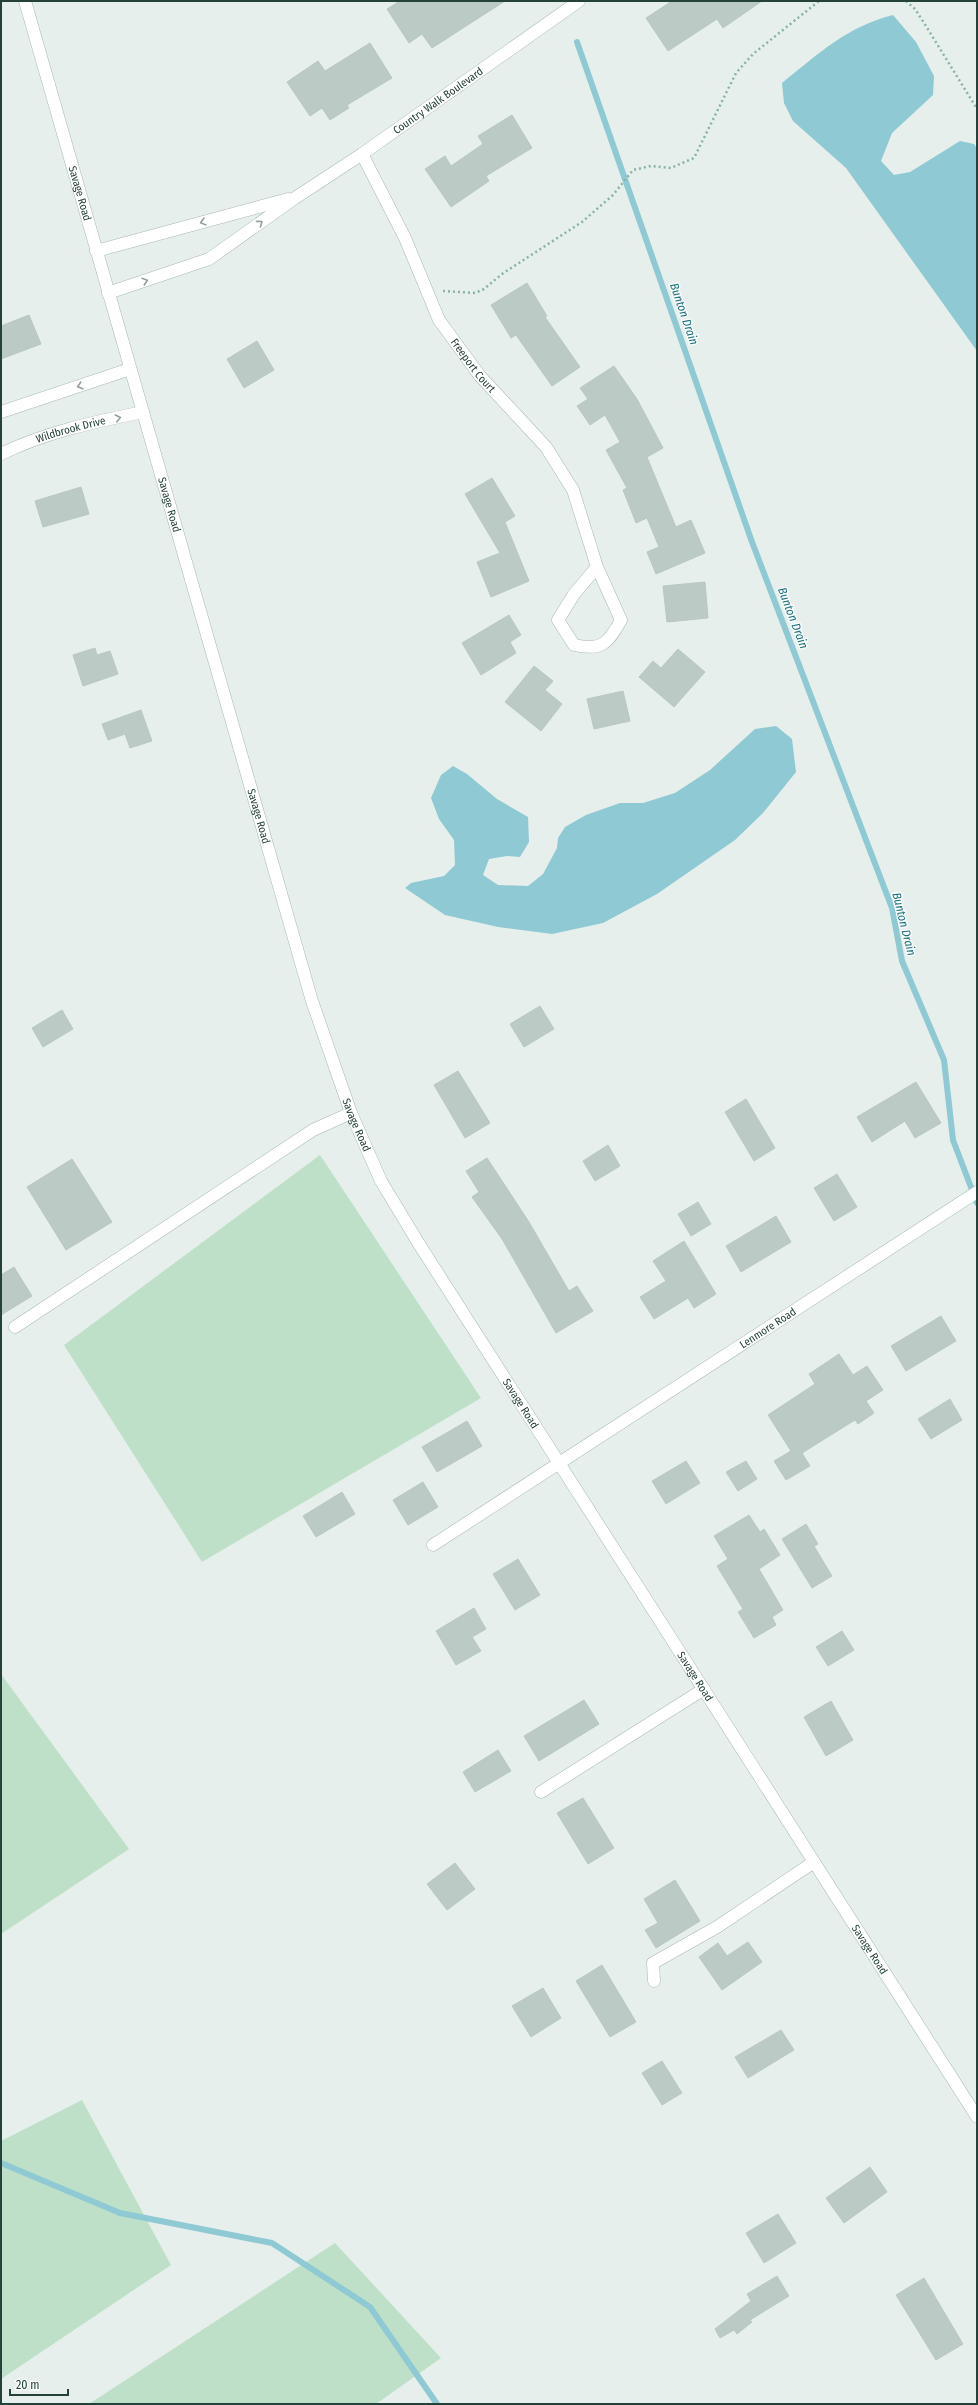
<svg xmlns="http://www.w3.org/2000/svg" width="978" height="2405" viewBox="0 0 978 2405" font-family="'Fira Sans Condensed',sans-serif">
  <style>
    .green { fill: #bfe0c8 }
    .water { fill: #8ec9d4 }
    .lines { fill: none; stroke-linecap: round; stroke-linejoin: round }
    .stream { stroke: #8ec9d4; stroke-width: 6 }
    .building { fill: #bbcac4; stroke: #b8c9c2 }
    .minor-casing { stroke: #a8b8b2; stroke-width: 13 }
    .path { stroke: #86b3a5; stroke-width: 2.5; stroke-dasharray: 2 3; stroke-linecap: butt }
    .minor { stroke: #fff; stroke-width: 12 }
    .oneway { stroke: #92a09c }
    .labels { text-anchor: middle; stroke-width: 3; stroke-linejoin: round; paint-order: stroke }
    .street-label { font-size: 11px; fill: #24423a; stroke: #f7fbf9 }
    .water-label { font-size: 12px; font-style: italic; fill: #1c6f80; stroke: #f7fbf9 }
  </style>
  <rect width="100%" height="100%" fill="#e6efeb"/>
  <path class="green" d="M 320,1155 L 481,1398 L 202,1562 L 64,1345 Z
    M 1,1674 L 129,1849 L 1,1934 Z
    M 82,2100 L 171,2265 L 1,2379 L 1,2141 Z
    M 335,2243 L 441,2358 L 376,2404 L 89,2404 Z"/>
  <path class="water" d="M 893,15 L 916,42 L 934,76 L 933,95 L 892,133 L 881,161 L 894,175 L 910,172 L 960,141 L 974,144 L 977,148 L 977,351 L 846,168 L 793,121 L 784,103 L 782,83 C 818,54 848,26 893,15 Z
    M 776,726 L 792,739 L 796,772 L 763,813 L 735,840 L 657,894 L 603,923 L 552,934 L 498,927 L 445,915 L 405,888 L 411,883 L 444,876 L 455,865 L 454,840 L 439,819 L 431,798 L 441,775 L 453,766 L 467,774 L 497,799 L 528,817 L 529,842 L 520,857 L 507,856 L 489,859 L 483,875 L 498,885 L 528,886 L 543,874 L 557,848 L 558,838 L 565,827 L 586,815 L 620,803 L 643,803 L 675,793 L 710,770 L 755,729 Z"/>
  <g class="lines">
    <path class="stream" d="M 577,42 L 752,542 L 892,908 L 902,961 L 944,1060 L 953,1140 L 977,1203
      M 1,2163 L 120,2213 L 272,2243 L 370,2307 L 437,2404"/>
  </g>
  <path class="building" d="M 400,1 L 505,1 L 432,48 L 422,34 L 409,43 L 387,9 Z
    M 672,1 L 762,1 L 723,28 L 717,19 L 668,51 L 646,18 Z
    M 370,43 L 392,78 L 347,105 L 349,108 L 330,120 L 322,108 L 310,116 L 287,82 L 318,61 L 325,71 Z
    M 512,115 L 532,148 L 486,176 L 489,181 L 451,207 L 425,169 L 445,156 L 451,166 L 483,144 L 478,136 Z
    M 527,283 L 547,316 L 545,317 L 580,367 L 552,386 L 516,335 L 511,338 L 491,305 Z
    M 29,315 L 41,344 L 1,359 L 1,326 Z
    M 257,341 L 274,370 L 244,388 L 227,359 Z
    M 614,366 L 637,399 L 663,448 L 647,457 L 676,527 L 691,520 L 705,553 L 656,574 L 647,552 L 659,547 L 647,518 L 636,523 L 623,490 L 627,488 L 606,450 L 620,442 L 605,415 L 590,425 L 577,406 L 588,399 L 580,388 Z
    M 492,478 L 515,516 L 505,522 L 529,581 L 491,597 L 477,562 L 500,553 L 465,494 Z
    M 81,487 L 89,514 L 43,527 L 35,501 Z
    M 705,582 L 708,618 L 667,622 L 663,586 Z
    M 509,615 L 521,635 L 510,642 L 516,653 L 481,675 L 462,643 Z
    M 95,648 L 97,655 L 110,651 L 118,674 L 83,686 L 73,655 Z
    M 678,649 L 705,672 L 674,707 L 639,677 L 653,661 L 661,668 Z
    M 534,666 L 553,681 L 545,690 L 562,704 L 541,731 L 505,702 Z
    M 623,691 L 630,721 L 594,729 L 587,699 Z
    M 141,710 L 152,741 L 130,748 L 125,734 L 108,740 L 102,724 Z
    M 540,1006 L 554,1029 L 524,1047 L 510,1024 Z
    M 62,1010 L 73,1029 L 43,1047 L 32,1028 Z
    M 458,1071 L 490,1123 L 465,1138 L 434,1085 Z
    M 916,1082 L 941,1123 L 915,1138 L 905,1121 L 872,1142 L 857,1117 Z
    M 746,1099 L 775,1148 L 754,1161 L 725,1112 Z
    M 608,1145 L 620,1166 L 595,1181 L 583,1161 Z
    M 487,1158 L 529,1222 L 569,1291 L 577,1286 L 593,1311 L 556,1333 L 502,1239 L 472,1197 L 479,1192 L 466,1171 Z
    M 72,1159 L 112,1222 L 66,1250 L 27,1187 Z
    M 837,1174 L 857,1207 L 834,1221 L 814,1188 Z
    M 698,1202 L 711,1224 L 691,1236 L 678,1214 Z
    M 776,1216 L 791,1242 L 741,1272 L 726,1246 Z
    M 684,1241 L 716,1294 L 694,1308 L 688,1298 L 654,1319 L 640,1297 L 666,1281 L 653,1261 Z
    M 14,1267 L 32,1296 L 1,1315 L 1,1275 Z
    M 941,1316 L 956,1341 L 906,1371 L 891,1346 Z
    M 839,1354 L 853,1375 L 867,1366 L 883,1390 L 866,1401 L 874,1413 L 858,1424 L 855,1420 L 802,1453 L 810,1466 L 786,1480 L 774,1461 L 791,1451 L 768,1415 L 815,1384 L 809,1374 Z
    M 950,1399 L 962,1420 L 931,1439 L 918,1419 Z
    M 467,1421 L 482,1446 L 437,1472 L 422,1447 Z
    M 686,1461 L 700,1483 L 666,1504 L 652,1481 Z
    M 746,1461 L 757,1479 L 738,1491 L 726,1472 Z
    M 423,1482 L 438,1507 L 408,1525 L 393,1500 Z
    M 342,1492 L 355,1514 L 316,1537 L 303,1516 Z
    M 749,1515 L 760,1532 L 764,1529 L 780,1555 L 759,1569 L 783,1610 L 772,1617 L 776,1625 L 754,1638 L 738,1612 L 743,1609 L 717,1566 L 728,1559 L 714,1536 Z
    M 806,1524 L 818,1544 L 814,1546 L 832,1576 L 812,1588 L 782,1539 Z
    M 518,1559 L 540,1595 L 515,1610 L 493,1574 Z
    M 474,1608 L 486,1629 L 472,1637 L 481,1651 L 456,1665 L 436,1631 Z
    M 842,1631 L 854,1650 L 828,1666 L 816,1647 Z
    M 584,1700 L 599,1724 L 539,1761 L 524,1736 Z
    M 831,1701 L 853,1740 L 826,1756 L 804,1717 Z
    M 498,1750 L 511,1771 L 475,1792 L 463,1772 Z
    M 583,1798 L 614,1848 L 588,1864 L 557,1813 Z
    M 455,1863 L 475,1889 L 447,1910 L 427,1884 Z
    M 675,1880 L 700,1921 L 656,1948 L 645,1930 L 658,1923 L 644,1899 Z
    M 748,1942 L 762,1962 L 722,1990 L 699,1957 L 718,1943 L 727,1956 Z
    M 602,1965 L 636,2022 L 610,2037 L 576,1981 Z
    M 543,1988 L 561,2018 L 531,2037 L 512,2006 Z
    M 781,2030 L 794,2050 L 748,2078 L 735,2057 Z
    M 662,2061 L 682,2093 L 662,2105 L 642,2073 Z
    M 870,2167 L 887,2192 L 844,2223 L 826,2198 Z
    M 778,2214 L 796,2243 L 764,2263 L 746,2233 Z
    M 777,2276 L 789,2296 L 750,2320 L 752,2322 L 737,2334 L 734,2330 L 720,2338 L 715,2329 L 751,2301 L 747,2294 Z
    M 924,2278 L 963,2344 L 936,2360 L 896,2295 Z"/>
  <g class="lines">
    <g class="minor-casing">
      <g id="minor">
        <path id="s1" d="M 25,1 L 312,1001 L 351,1113 L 381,1181 L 419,1244 L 977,2117"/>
        <path id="s2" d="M 362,154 L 405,238 L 439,320 L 480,376 L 546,447 L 573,490 L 597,567 L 574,594 L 558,620 L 574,645 C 601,651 608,644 621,620 L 597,567"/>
        <path d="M 96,251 L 288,199"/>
        <path id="s3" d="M 108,293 L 209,259 L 295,198 L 362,154 L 579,1"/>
        <path d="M 1,412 L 130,369"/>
        <path id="s4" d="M 1,454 C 46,432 94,422 143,412"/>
        <path d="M 15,1327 L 313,1130 L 351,1113"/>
        <path id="s5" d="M 433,1545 L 977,1192"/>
        <path d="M 541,1792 L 704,1689"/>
        <path d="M 654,1981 L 653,1963 L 717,1927 L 814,1862"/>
      </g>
    </g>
    <path class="path" d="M 906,1 L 915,9 L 926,26 L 977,109
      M 443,291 L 475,293 L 484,289 L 502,274 L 582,222 L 613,195 L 633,170 L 651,166 L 671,168 L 694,158 L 736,73 L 753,54 L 819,1"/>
    <use href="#minor" class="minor"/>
  </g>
  <defs><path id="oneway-chevron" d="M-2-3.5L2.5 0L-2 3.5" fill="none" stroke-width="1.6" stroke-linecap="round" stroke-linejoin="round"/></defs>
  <g class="oneway">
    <use href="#oneway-chevron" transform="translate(203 222) rotate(165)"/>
    <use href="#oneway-chevron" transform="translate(260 223) rotate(-36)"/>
    <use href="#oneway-chevron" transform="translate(145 281) rotate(-18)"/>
    <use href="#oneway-chevron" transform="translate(80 386) rotate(162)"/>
    <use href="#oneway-chevron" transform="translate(118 418) rotate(-12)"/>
  </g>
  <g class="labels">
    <g class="street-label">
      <text dy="4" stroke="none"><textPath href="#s3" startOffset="385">Country Walk Boulevard</textPath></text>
      <text dy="4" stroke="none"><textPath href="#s1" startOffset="200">Savage Road</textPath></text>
      <text dy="4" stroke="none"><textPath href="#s2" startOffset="240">Freeport Court</textPath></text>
      <text dy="4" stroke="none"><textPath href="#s4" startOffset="74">Wildbrook Drive</textPath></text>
      <text dy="4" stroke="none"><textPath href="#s1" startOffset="524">Savage Road</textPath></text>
      <text dy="4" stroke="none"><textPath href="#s1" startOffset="848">Savage Road</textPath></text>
      <text dy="4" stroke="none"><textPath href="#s1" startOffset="1172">Savage Road</textPath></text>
      <text dy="4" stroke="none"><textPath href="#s5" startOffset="399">Lenmore Road</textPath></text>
      <text dy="4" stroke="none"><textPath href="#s1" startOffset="1496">Savage Road</textPath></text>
      <text dy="4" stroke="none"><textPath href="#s1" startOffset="1820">Savage Road</textPath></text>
      <text dy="4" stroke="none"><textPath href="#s1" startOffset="2144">Savage Road</textPath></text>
    </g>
    <g class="water-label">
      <text transform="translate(684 314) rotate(71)" y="4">Bunton Drain</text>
      <text transform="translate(793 618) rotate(69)" y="4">Bunton Drain</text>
      <text transform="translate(904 924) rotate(76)" y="4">Bunton Drain</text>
    </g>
  </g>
  <rect width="978" height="2405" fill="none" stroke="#24423a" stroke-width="4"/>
  <path d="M10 2389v6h58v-6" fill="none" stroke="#24423a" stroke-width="2"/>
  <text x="16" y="2389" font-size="12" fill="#24423a" stroke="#f7fbf9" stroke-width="3" paint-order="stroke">20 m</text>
</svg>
